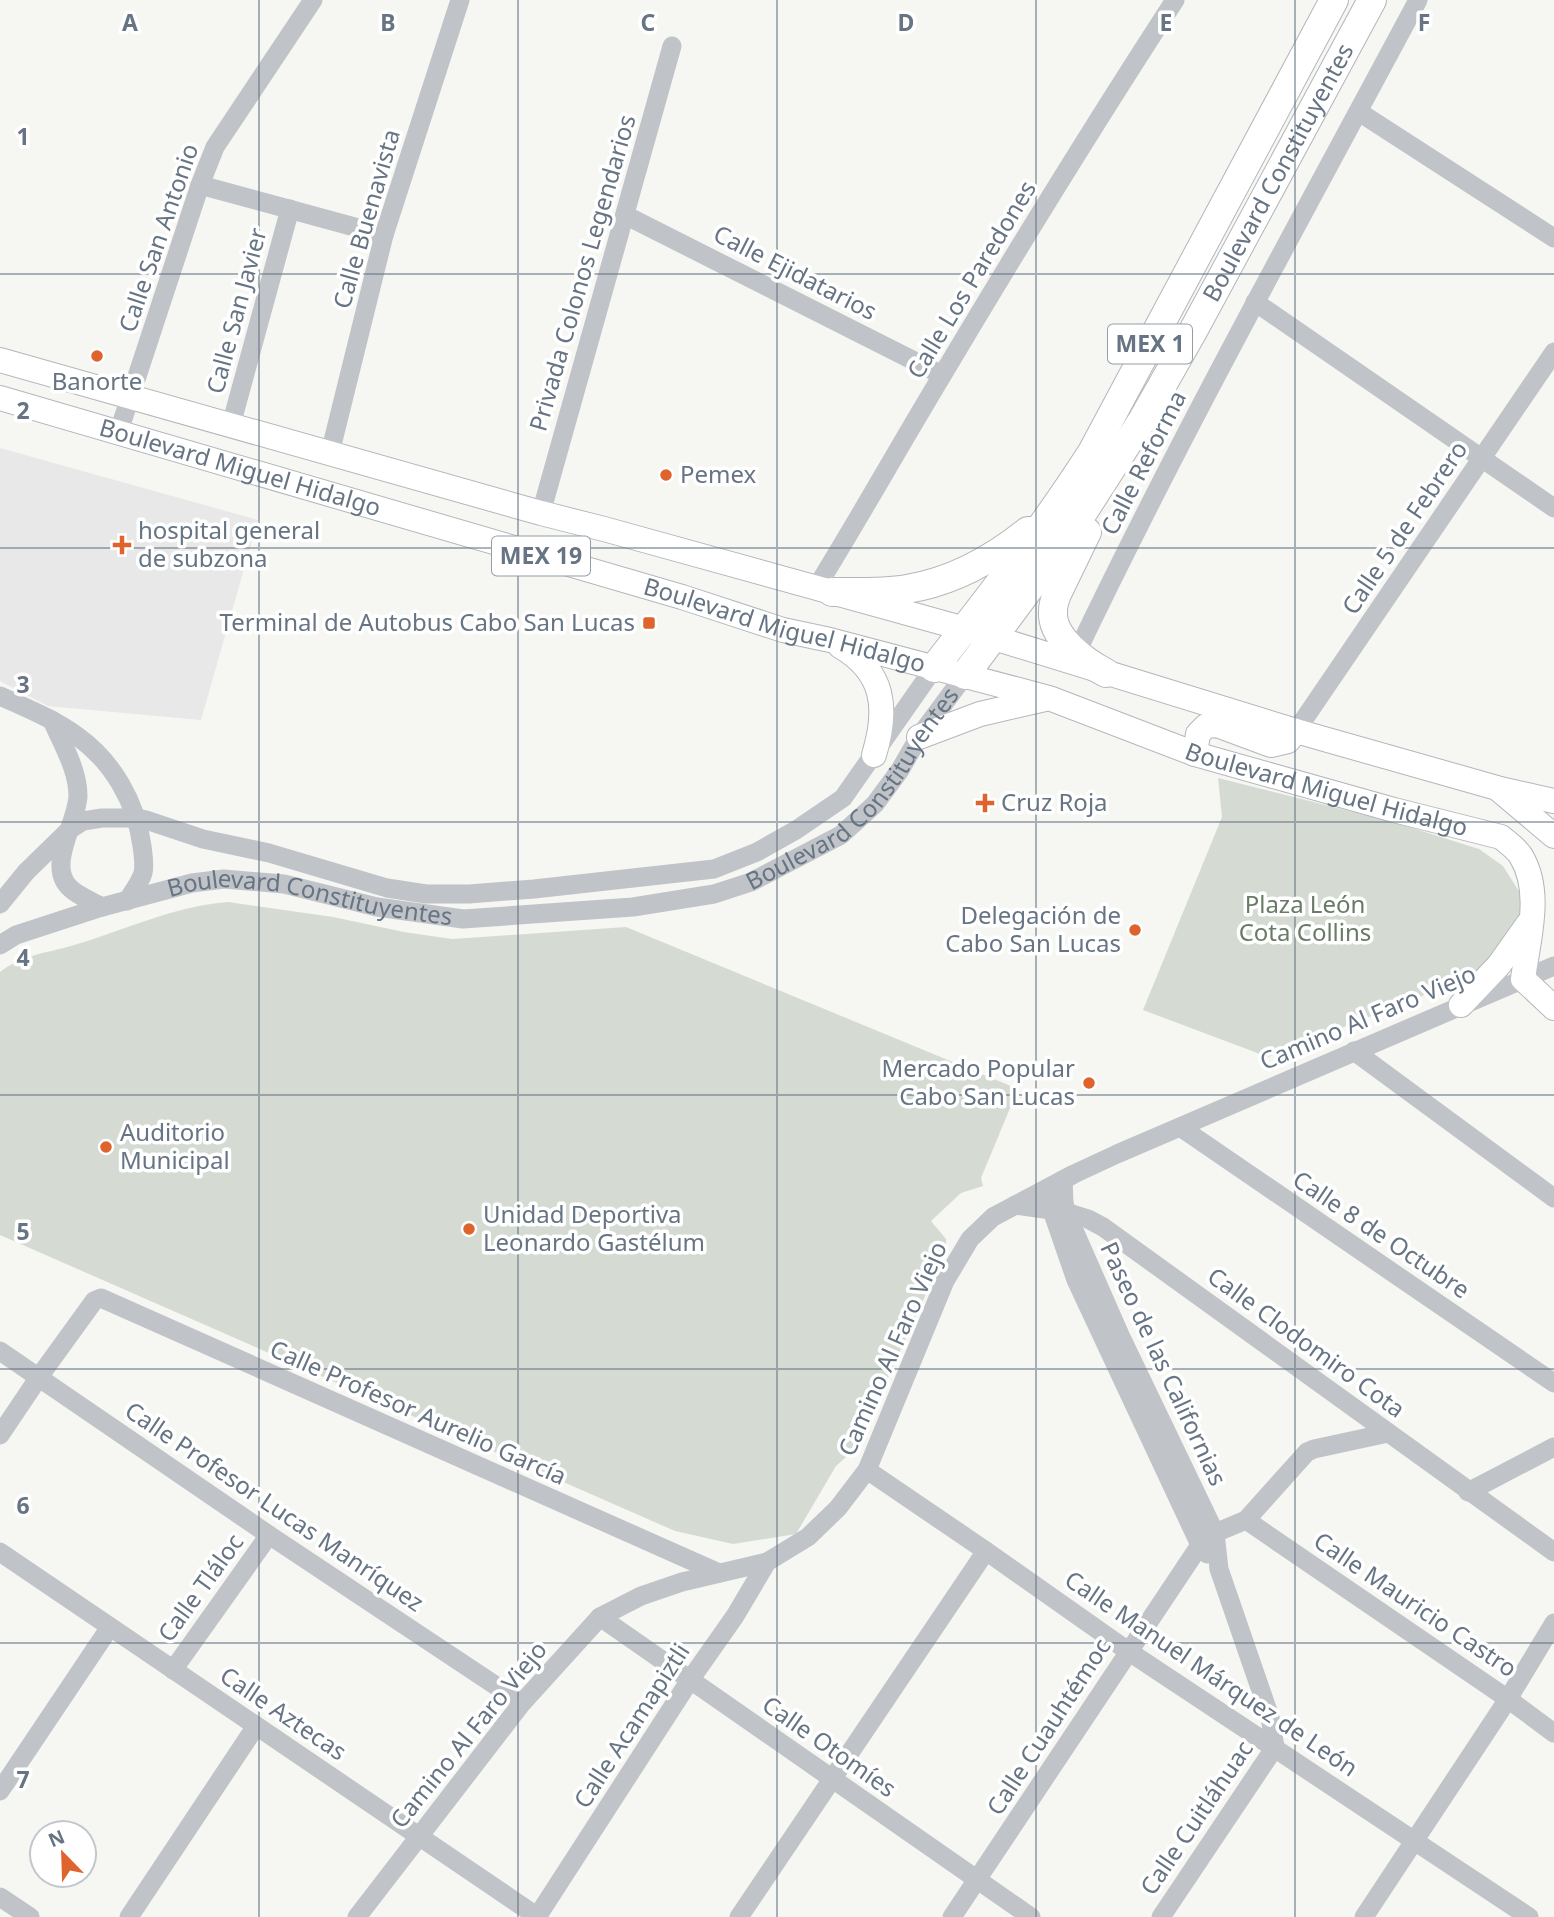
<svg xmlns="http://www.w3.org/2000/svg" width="1554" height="1917" viewBox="0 0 1554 1917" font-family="'Noto Sans',sans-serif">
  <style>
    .built { fill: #e7e8e7 }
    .green { fill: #d5dbd3 }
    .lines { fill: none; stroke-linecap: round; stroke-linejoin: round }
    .major-casing { stroke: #b3b7bb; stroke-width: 26 }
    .highway-casing { stroke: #b3b6ba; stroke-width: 30 }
    .minor { stroke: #c0c3c7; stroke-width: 19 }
    .major { stroke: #fff; stroke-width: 24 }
    .highway { stroke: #fff; stroke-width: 28 }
    .grid { fill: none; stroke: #667483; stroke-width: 2; stroke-opacity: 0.55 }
    .poi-dot { fill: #de632c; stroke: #fff; stroke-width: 2.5 }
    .labels { text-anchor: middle; stroke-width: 7; stroke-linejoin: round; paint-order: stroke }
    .shield { fill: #fff; stroke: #949ea8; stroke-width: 2 }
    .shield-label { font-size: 23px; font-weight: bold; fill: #667483 }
    .street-label { font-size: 24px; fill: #667483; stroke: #fff }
    .poi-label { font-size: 24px; fill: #667483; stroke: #fff; text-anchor: start }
    .park-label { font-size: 24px; fill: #687b65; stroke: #fff }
    .grid-label { font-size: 23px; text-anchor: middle; font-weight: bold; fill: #667483; stroke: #fff; stroke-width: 7; stroke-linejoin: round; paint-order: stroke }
  </style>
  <rect width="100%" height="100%" fill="#f6f6f3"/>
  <path class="built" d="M 0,448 L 258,520 L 201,720 L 48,706 L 0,681 Z"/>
  <path class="green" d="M 1218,778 L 1393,822 L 1479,849 L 1503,866 L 1524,899 L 1519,933 L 1480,973 L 1268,1057 L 1143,1010 L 1222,817 Z
    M 228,902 L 333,917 L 404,932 L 452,939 L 626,927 L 1018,1089 L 981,1178 L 983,1186 L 961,1193 L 931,1221 L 946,1239 L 946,1250 L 856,1448 L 836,1466 L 796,1534 L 733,1544 L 675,1531 L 0,1235 L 0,972 C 22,955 46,953 71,946 C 123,931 173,906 228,902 Z"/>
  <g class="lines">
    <g class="major-casing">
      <g id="major">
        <path d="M 0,360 L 541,513 L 604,529 L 965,629 L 1296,731 L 1497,788 L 1554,836"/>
        <path id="s2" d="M 0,398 L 682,597 L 783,630 L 830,640 L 1049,698 L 1195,754 L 1394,810 L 1501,837 C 1508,843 1516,848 1521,856 C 1543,892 1528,940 1523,979 L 1554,1008"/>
        <path d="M 840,646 C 885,672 888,709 874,755"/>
        <path d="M 919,737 L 980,714 L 1045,699"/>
        <path d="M 1195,754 L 1198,734 L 1206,726 L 1217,725 L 1271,745 L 1288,741 L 1296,731"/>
        <path d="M 1500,789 L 1554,801"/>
        <path d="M 1461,1005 L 1499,965 L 1528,924"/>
      </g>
    </g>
    <g class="highway-casing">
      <g id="highway">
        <path d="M 1087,532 L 1057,594 C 1055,599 1053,605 1053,611 C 1051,638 1085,662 1106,673"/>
        <path d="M 832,592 C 857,592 883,593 907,589 C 952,582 993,559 1028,531"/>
        <path d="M 934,668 C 989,598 1044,527 1092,452 L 1334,0"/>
        <path id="s3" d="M 965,675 L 1066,539 L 1143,419 L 1193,331 L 1372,0"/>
      </g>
    </g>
    <g class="minor">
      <path d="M 1359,112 L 1554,238"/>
      <path d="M 200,185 L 384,235"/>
      <path d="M 625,215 L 942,375"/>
      <path d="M 1255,302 L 1554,508"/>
      <path d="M 231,425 L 290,209"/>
      <path d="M 119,431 L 200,185 L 215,147 L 313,0"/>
      <path d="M 330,453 L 384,235 L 460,0"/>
      <path d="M 541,513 L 672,46"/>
      <path d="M 816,588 C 860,517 900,445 943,374 C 1018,248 1095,123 1175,0"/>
      <path d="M 1076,654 C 1182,432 1302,217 1418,0"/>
      <path d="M 0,696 C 26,708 54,719 77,736 C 113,762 136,802 142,846 C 143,854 145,865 143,873 C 140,883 132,893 127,901"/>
      <path d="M 52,720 C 62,744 78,769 78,796 C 77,823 46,866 70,888 C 78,896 92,901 102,907"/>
      <path d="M 1296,731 L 1554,352"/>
      <path d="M 0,904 L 26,872 L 69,830 L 83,821 L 102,818 L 137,818 L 146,820 L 203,839 L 269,853 L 387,888 L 426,894 L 469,894 L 534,889 L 714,869 L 757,852 L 796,830 L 843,798 L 934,668"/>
      <path id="s1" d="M 0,945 L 16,935 L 102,907 L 192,883 L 224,879 L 284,884 L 377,907 L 463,919 L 633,907 L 714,894 L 751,882 L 841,835 L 875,804 L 900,770 L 919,737 L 965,675"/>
      <path d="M 1354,1051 L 1554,1198"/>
      <path d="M 1180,1127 L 1554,1383"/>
      <path d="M 1063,1180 L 1064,1202 L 1066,1212 L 1120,1335 L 1215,1533 L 1219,1569 L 1270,1717 L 1275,1747 L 1161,1917"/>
      <path d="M 1048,1199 L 1076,1280 L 1200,1545 L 1207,1554"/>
      <path d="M 1015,1205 L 1066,1212 L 1088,1219 L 1103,1227 L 1554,1552"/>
      <path d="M 0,1351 L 269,1535 L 522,1703"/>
      <path d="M 0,1435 L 39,1377 L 94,1301 L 101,1298 L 719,1573"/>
      <path d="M 867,1470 L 986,1551 L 1128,1651 L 1529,1917"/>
      <path d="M 1468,1492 L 1554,1447"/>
      <path d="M 1246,1520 L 1508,1699 L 1554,1733"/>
      <path d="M 0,1552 L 538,1917"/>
      <path d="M 600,1617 L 1031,1917"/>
      <path d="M 173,1670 L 269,1535"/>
      <path d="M 0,1791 L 110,1627"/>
      <path d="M 0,1897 L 30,1917"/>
      <path d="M 129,1917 L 256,1726"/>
      <path d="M 357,1917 L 522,1703 L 600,1617 L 641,1596 L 682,1582 L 767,1562 L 808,1537 L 838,1508 L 867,1470 L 945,1281 L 970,1239 L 993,1217 L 1074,1174 L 1117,1154 L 1554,966"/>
      <path d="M 537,1917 L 690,1680 L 735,1616 L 767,1562"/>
      <path d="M 739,1917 L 986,1551"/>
      <path d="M 952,1917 L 1200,1545 L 1215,1533 L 1246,1520 L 1307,1452 L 1314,1449 L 1388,1433"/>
      <path d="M 1364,1917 L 1508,1699 L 1554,1623"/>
    </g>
    <use href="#major" class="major"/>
    <use href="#highway" class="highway"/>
  </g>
  <path class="grid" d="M 259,0 L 259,1917M 518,0 L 518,1917M 777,0 L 777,1917M 1036,0 L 1036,1917M 1295,0 L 1295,1917M 0,274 L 1554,274M 0,548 L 1554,548M 0,822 L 1554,822M 0,1095 L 1554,1095M 0,1369 L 1554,1369M 0,1643 L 1554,1643"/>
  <g class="poi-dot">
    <circle cx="97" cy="356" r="7"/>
    <circle cx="666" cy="475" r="7"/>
    <path d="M118.5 534.5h7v7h7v7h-7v7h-7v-7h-7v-7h7z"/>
    <rect x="642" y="616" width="14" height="14" rx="3.5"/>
    <path d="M981.5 792.5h7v7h7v7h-7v7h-7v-7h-7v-7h7z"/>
    <circle cx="1135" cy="930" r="7"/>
    <circle cx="1089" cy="1083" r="7"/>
    <circle cx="106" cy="1147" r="7"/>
    <circle cx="469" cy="1229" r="7"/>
  </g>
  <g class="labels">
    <g class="shield">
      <rect x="1108" y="324.5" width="84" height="39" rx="5"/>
      <rect x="492" y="536.5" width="98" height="39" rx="5"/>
    </g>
    <g class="shield-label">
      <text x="1150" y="352">MEX 1</text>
      <text x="541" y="564">MEX 19</text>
    </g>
    <g class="street-label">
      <text dy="8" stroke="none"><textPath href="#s3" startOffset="593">Boulevard Constituyentes</textPath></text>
      <text transform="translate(367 219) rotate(-74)" y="8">Calle Buenavista</text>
      <text transform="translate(159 238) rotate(-71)" y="8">Calle San Antonio</text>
      <text transform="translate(583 273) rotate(-74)" y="8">Privada Colonos Legendarios</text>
      <text transform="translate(795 273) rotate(27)" y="8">Calle Ejidatarios</text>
      <text transform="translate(972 280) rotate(-59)" y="8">Calle Los Paredones</text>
      <text transform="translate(237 311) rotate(-75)" y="8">Calle San Javier</text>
      <text transform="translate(1144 463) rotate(-63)" y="8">Calle Reforma</text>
      <text dy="8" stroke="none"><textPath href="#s2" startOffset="250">Boulevard Miguel Hidalgo</textPath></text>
      <text transform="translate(1405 528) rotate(-56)" y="8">Calle 5 de Febrero</text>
      <text dy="8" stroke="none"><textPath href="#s2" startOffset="817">Boulevard Miguel Hidalgo</textPath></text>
      <text dy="8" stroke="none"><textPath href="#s1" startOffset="910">Boulevard Constituyentes</textPath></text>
      <text dy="8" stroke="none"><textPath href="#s2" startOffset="1384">Boulevard Miguel Hidalgo</textPath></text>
      <text dy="8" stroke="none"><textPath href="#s1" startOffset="322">Boulevard Constituyentes</textPath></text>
      <text transform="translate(1368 1018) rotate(-23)" y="8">Camino Al Faro Viejo</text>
      <text transform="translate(1381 1235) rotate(34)" y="8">Calle 8 de Octubre</text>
      <text transform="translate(1306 1343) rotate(36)" y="8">Calle Clodomiro Cota</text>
      <text transform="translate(893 1349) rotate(-66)" y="8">Camino Al Faro Viejo</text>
      <text transform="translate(1163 1364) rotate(65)" y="8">Paseo de las Californias</text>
      <text transform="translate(418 1413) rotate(24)" y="8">Calle Profesor Aurelio García</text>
      <text transform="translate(274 1507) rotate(34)" y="8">Calle Profesor Lucas Manríquez</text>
      <text transform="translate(201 1588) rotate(-54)" y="8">Calle Tláloc</text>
      <text transform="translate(1415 1605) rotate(34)" y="8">Calle Mauricio Castro</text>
      <text transform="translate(1211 1674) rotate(34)" y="8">Calle Manuel Márquez de León</text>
      <text transform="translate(283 1714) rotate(34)" y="8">Calle Aztecas</text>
      <text transform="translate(632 1726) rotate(-57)" y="8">Calle Acamapiztli</text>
      <text transform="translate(1049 1727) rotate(-57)" y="8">Calle Cuauhtémoc</text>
      <text transform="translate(469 1735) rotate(-51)" y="8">Camino Al Faro Viejo</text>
      <text transform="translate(829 1747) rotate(35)" y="8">Calle Otomíes</text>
      <text transform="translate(1197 1818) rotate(-56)" y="8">Calle Cuitláhuac</text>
    </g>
    <g class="poi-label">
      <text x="97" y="390" text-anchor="middle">Banorte</text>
      <text x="680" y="483">Pemex</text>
      <text x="138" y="539">hospital general<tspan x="138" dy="28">de subzona</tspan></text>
      <text x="635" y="631" text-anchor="end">Terminal de Autobus Cabo San Lucas</text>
      <text x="1001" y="811">Cruz Roja</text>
      <text x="1121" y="924" text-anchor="end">Delegación de<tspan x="1121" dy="28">Cabo San Lucas</tspan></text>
      <text x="1075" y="1077" text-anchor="end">Mercado Popular<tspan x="1075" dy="28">Cabo San Lucas</tspan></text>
      <text x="120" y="1141">Auditorio<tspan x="120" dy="28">Municipal</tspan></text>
      <text x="483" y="1223">Unidad Deportiva<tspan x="483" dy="28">Leonardo Gastélum</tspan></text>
    </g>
    <g class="park-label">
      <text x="1305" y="913">Plaza León<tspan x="1305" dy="28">Cota Collins</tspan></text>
    </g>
  </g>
  <g class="grid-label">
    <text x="130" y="31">A</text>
    <text x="388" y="31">B</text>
    <text x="648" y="31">C</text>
    <text x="906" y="31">D</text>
    <text x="1166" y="31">E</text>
    <text x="1424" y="31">F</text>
    <text x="23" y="145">1</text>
    <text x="23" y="419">2</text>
    <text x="23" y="693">3</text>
    <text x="23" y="966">4</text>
    <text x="23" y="1240">5</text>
    <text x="23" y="1514">6</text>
    <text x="23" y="1788">7</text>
  </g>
  <g transform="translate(63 1854) rotate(337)"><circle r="33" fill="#ffffff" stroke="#c2c7cd" stroke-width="2"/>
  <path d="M0-5L12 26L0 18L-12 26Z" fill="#de632c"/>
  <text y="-10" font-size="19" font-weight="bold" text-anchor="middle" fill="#667483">N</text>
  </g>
</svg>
